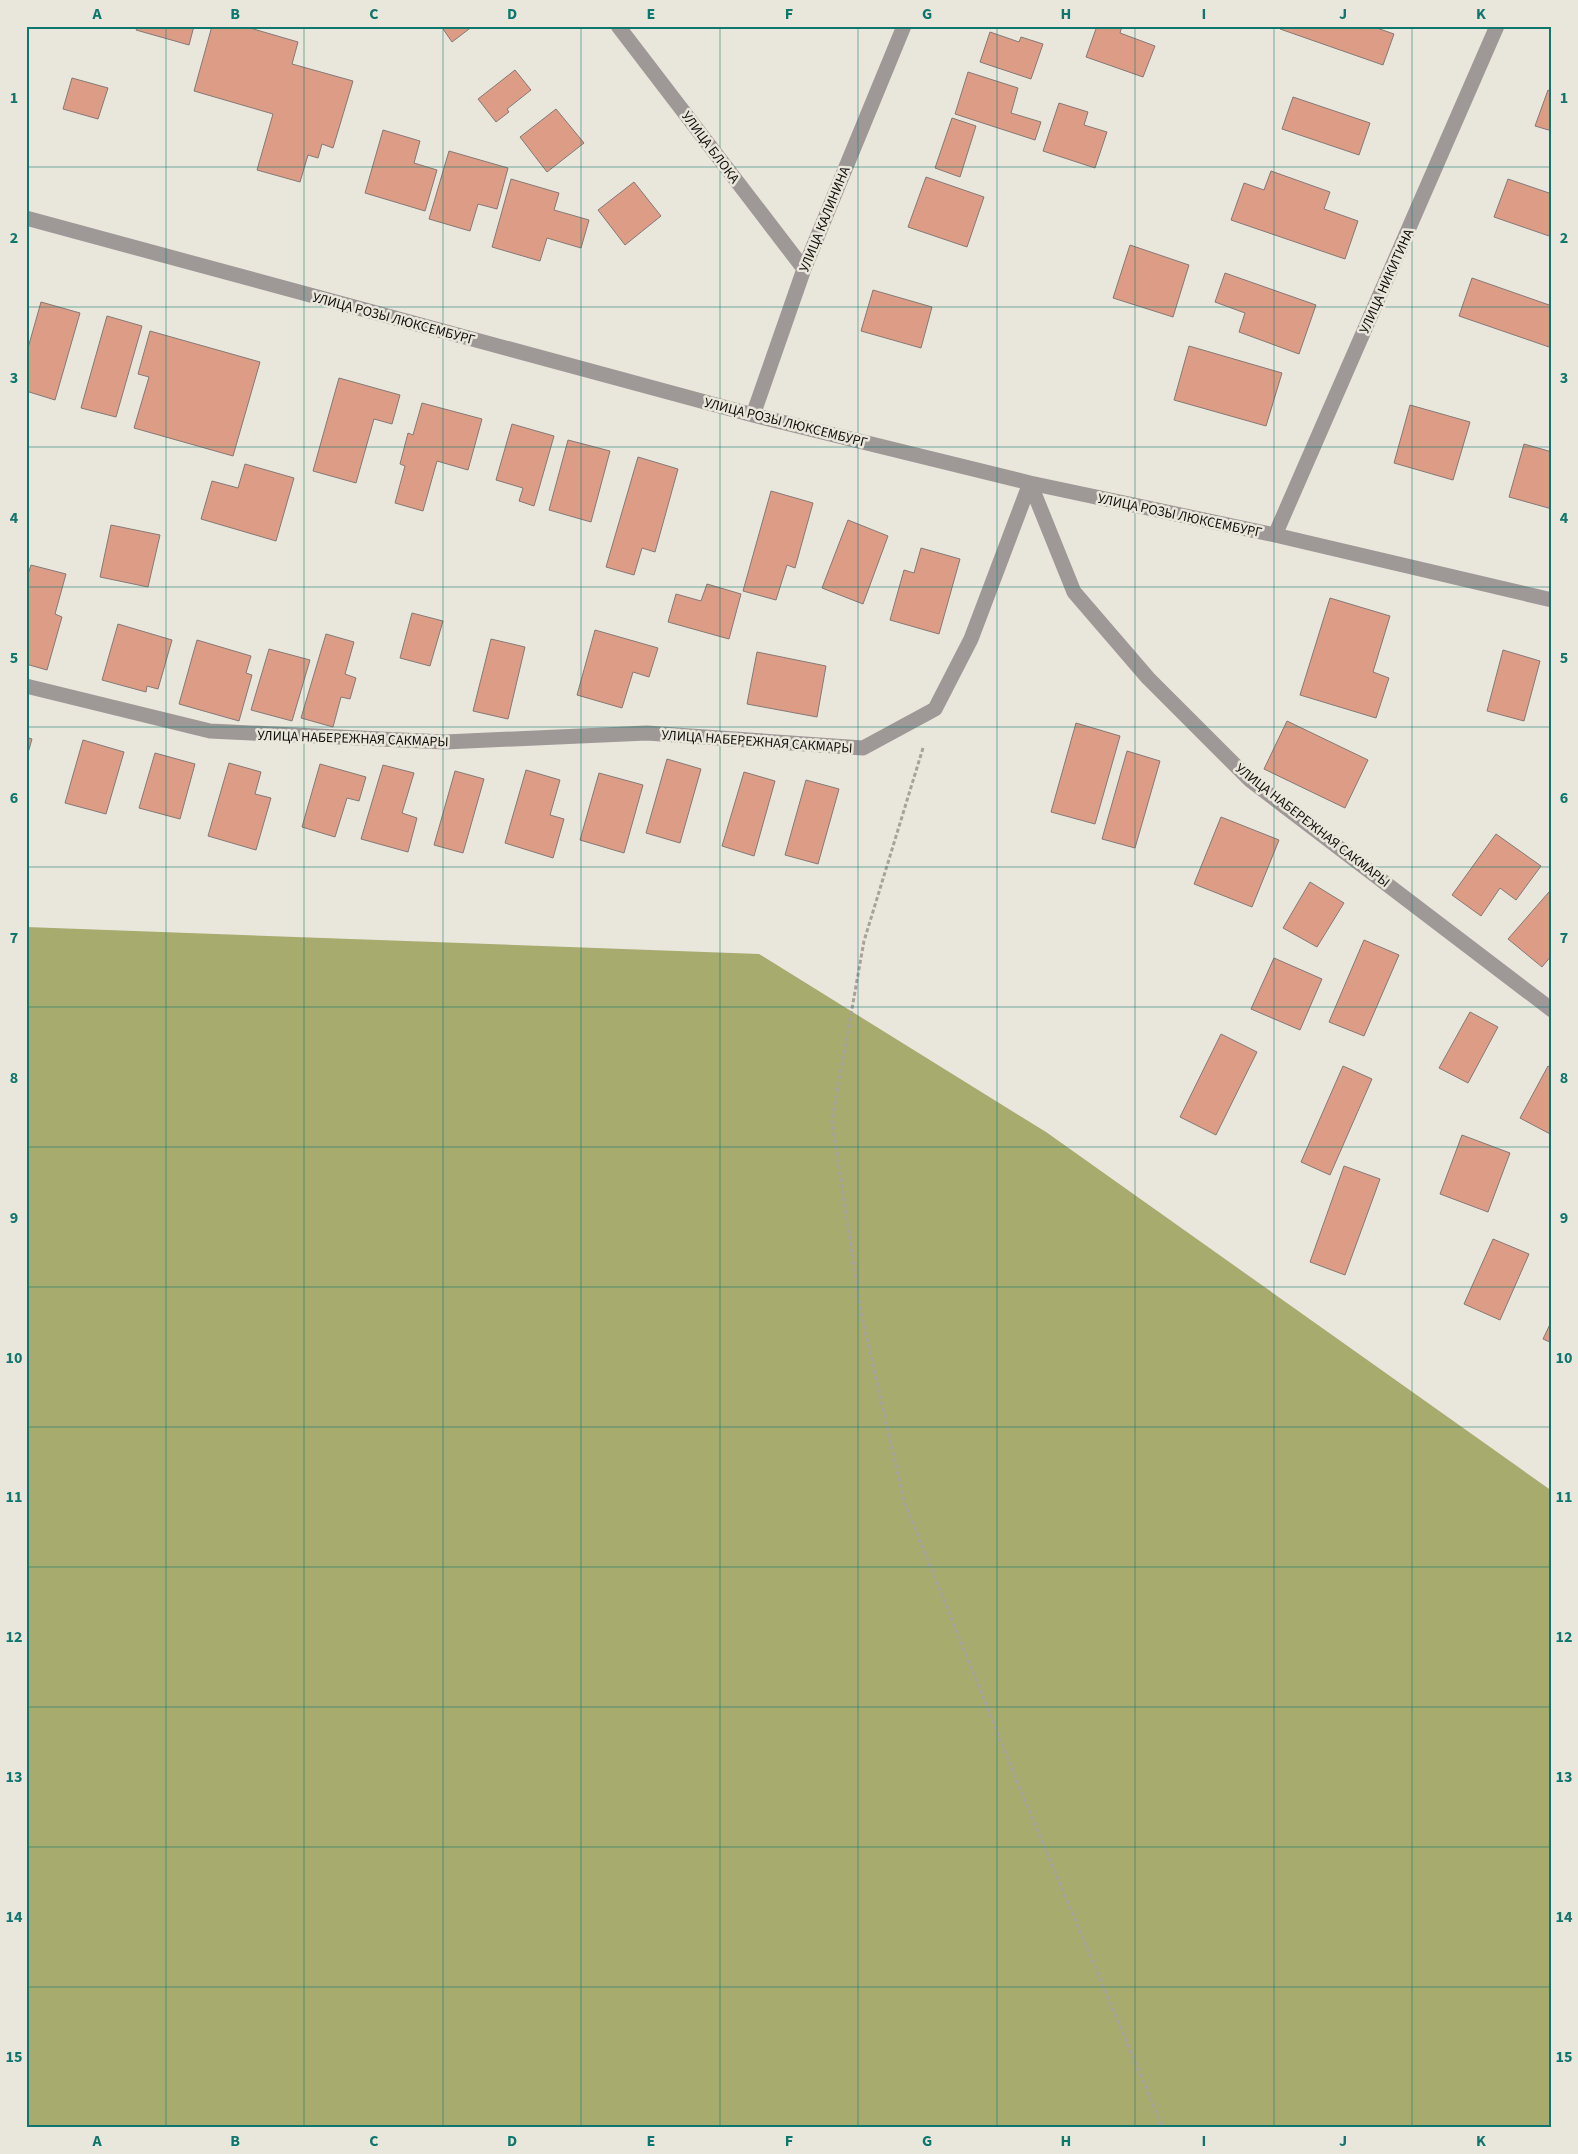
<svg xmlns="http://www.w3.org/2000/svg" width="1578" height="2154" viewBox="0 0 1578 2154" font-family="'Source Sans 3',sans-serif">
  <style>
    .forest { fill: #a7ab6d }
    .building { fill: #dc9c86; stroke: #857976 }
    .lines { fill: none; stroke-linecap: round; stroke-linejoin: round }
    .path { stroke: #a5a39a; stroke-width: 3; stroke-dasharray: 4 2.5; stroke-linecap: butt }
    .minor { stroke: #9e9897; stroke-width: 15 }
    .grid { fill: none; stroke: #0f766e; stroke-width: 1; stroke-opacity: 0.55 }
    .labels { text-anchor: middle; stroke-width: 5; stroke-linejoin: round; paint-order: stroke }
    .street-label { font-size: 14px; fill: #100f0b; stroke: #e9e6db }
    .neatline { fill: none; stroke: #0f766e; stroke-width: 2 }
    .grid-label { font-size: 16px; text-anchor: middle; font-weight: bold; fill: #0f766e }
  </style>
  <rect width="100%" height="100%" fill="#e9e6db"/>
  <path class="forest" d="M 26,927 L 759,954 L 1046,1132 L 1552,1491 L 1552,2128 L 26,2128 Z"/>
  <path class="building" d="M 138,26 L 194,26 L 189,45 L 136,30 Z
    M 212,26 L 243,26 L 298,42 L 292,64 L 353,81 L 333,148 L 322,144 L 318,158 L 308,155 L 300,182 L 257,170 L 273,114 L 194,91 Z
    M 441,26 L 473,26 L 452,42 Z
    M 1097,26 L 1122,26 L 1120,33 L 1155,46 L 1143,77 L 1086,57 Z
    M 1280,26 L 1371,26 L 1394,34 L 1383,65 L 1280,29 Z
    M 990,32 L 1019,42 L 1021,37 L 1043,44 L 1031,79 L 980,62 Z
    M 515,70 L 531,90 L 507,109 L 509,112 L 496,122 L 478,99 Z
    M 968,72 L 1018,88 L 1011,113 L 1041,122 L 1035,140 L 955,114 Z
    M 72,78 L 108,88 L 98,119 L 63,109 Z
    M 1548,90 L 1552,92 L 1552,131 L 1535,126 Z
    M 1293,97 L 1370,123 L 1359,155 L 1282,129 Z
    M 1059,103 L 1088,112 L 1084,125 L 1107,132 L 1095,168 L 1043,151 Z
    M 556,109 L 584,143 L 547,172 L 520,137 Z
    M 952,118 L 976,126 L 960,177 L 935,168 Z
    M 383,130 L 420,141 L 414,163 L 437,170 L 425,211 L 365,193 Z
    M 449,151 L 508,168 L 497,209 L 478,204 L 470,231 L 429,219 Z
    M 1271,171 L 1330,192 L 1324,209 L 1358,221 L 1345,259 L 1231,220 L 1244,183 L 1264,190 Z
    M 926,177 L 984,197 L 967,247 L 908,227 Z
    M 511,179 L 559,193 L 554,210 L 589,220 L 581,248 L 547,238 L 540,261 L 492,247 Z
    M 1508,179 L 1552,194 L 1552,237 L 1494,217 Z
    M 634,182 L 661,216 L 625,245 L 598,210 Z
    M 1130,245 L 1189,265 L 1173,317 L 1113,298 Z
    M 1225,273 L 1316,305 L 1299,354 L 1239,332 L 1245,313 L 1215,302 Z
    M 1472,278 L 1552,306 L 1552,348 L 1459,316 Z
    M 873,290 L 932,307 L 921,348 L 861,331 Z
    M 41,302 L 80,313 L 55,400 L 26,391 L 26,355 Z
    M 107,316 L 142,326 L 116,417 L 81,408 Z
    M 150,331 L 260,362 L 233,456 L 134,428 L 149,377 L 138,374 Z
    M 1189,346 L 1282,373 L 1266,426 L 1174,400 Z
    M 339,378 L 400,395 L 392,424 L 374,419 L 356,483 L 313,471 Z
    M 422,403 L 482,419 L 468,470 L 437,461 L 423,511 L 395,503 L 405,466 L 400,464 L 408,433 L 413,435 Z
    M 1410,405 L 1470,422 L 1453,480 L 1394,463 Z
    M 512,424 L 554,436 L 534,506 L 519,501 L 523,488 L 496,480 Z
    M 568,440 L 610,451 L 591,522 L 549,510 Z
    M 1524,444 L 1552,452 L 1552,509 L 1509,497 Z
    M 638,457 L 678,469 L 655,552 L 642,548 L 634,575 L 606,567 Z
    M 245,464 L 294,478 L 276,541 L 201,519 L 212,481 L 238,488 Z
    M 771,491 L 813,503 L 795,568 L 787,565 L 776,600 L 743,591 Z
    M 848,520 L 888,536 L 863,604 L 822,588 Z
    M 111,525 L 160,535 L 148,587 L 100,577 Z
    M 921,548 L 960,559 L 939,634 L 890,620 L 904,570 L 914,573 Z
    M 31,565 L 66,574 L 55,614 L 62,617 L 47,670 L 26,664 L 26,581 Z
    M 707,584 L 741,594 L 729,639 L 668,622 L 676,594 L 701,601 Z
    M 1330,598 L 1390,616 L 1373,672 L 1389,678 L 1376,718 L 1300,695 Z
    M 412,613 L 443,621 L 430,666 L 400,658 Z
    M 118,624 L 172,640 L 158,689 L 147,686 L 146,692 L 102,680 Z
    M 595,630 L 658,648 L 649,677 L 633,672 L 622,708 L 577,695 Z
    M 326,634 L 354,642 L 345,674 L 356,678 L 350,699 L 341,697 L 333,727 L 301,718 Z
    M 491,639 L 525,647 L 508,719 L 473,711 Z
    M 197,640 L 251,656 L 246,673 L 252,675 L 239,721 L 179,704 Z
    M 269,649 L 310,660 L 292,721 L 251,710 Z
    M 1503,650 L 1540,661 L 1524,721 L 1487,711 Z
    M 757,652 L 826,666 L 817,717 L 747,704 Z
    M 1287,721 L 1368,760 L 1345,808 L 1264,769 Z
    M 1076,723 L 1120,736 L 1095,824 L 1051,812 Z
    M 26,737 L 32,739 L 26,760 Z
    M 83,740 L 124,752 L 106,814 L 65,803 Z
    M 1127,751 L 1160,761 L 1135,848 L 1102,839 Z
    M 155,753 L 195,764 L 180,819 L 139,808 Z
    M 667,759 L 701,769 L 680,843 L 646,833 Z
    M 229,763 L 261,772 L 255,794 L 271,798 L 256,850 L 208,836 Z
    M 320,764 L 366,777 L 359,801 L 347,798 L 335,837 L 302,827 Z
    M 383,765 L 414,773 L 402,813 L 417,818 L 408,852 L 361,839 Z
    M 526,770 L 560,780 L 550,815 L 564,819 L 553,858 L 505,843 Z
    M 455,771 L 484,779 L 463,853 L 434,845 Z
    M 744,772 L 775,781 L 754,856 L 722,846 Z
    M 599,773 L 643,785 L 624,853 L 580,840 Z
    M 806,780 L 839,789 L 818,864 L 785,855 Z
    M 1221,817 L 1279,840 L 1252,907 L 1194,884 Z
    M 1496,834 L 1541,866 L 1516,900 L 1500,888 L 1481,916 L 1452,895 Z
    M 1310,882 L 1344,903 L 1317,947 L 1283,928 Z
    M 1549,892 L 1552,894 L 1552,955 L 1542,967 L 1508,939 Z
    M 1364,940 L 1399,955 L 1364,1036 L 1329,1022 Z
    M 1274,958 L 1322,979 L 1300,1030 L 1251,1009 Z
    M 1470,1012 L 1498,1027 L 1468,1083 L 1439,1068 Z
    M 1221,1034 L 1257,1052 L 1216,1135 L 1180,1117 Z
    M 1343,1066 L 1372,1079 L 1330,1175 L 1301,1162 Z
    M 1548,1066 L 1552,1068 L 1552,1135 L 1520,1118 Z
    M 1462,1135 L 1510,1153 L 1488,1212 L 1440,1194 Z
    M 1344,1166 L 1380,1179 L 1345,1275 L 1310,1262 Z
    M 1493,1239 L 1529,1254 L 1500,1320 L 1464,1304 Z
    M 1552,1320 L 1552,1343 L 1543,1339 Z"/>
  <g class="lines">
    <path class="path" d="M 923,748 L 864,941 L 832,1121 L 861,1312 L 904,1501 L 1024,1798 L 1163,2128"/>
    <path class="minor" d="M 618,26 L 804,269
      M 26,218 L 753,415 L 1030,483 L 1275,535 L 1552,600
      M 753,415 L 804,269 L 904,26
      M 1030,483 L 1074,592 L 1148,678 L 1250,780 L 1552,1010
      M 1275,535 L 1497,26
      M 26,686 L 210,731 L 445,742 L 647,733 L 863,748 L 935,709 L 971,639 L 1030,483"/>
  </g>
  <path class="grid" d="M 166,26 L 166,2128M 304,26 L 304,2128M 443,26 L 443,2128M 581,26 L 581,2128M 720,26 L 720,2128M 858,26 L 858,2128M 997,26 L 997,2128M 1135,26 L 1135,2128M 1274,26 L 1274,2128M 1412,26 L 1412,2128M 26,167 L 1552,167M 26,307 L 1552,307M 26,447 L 1552,447M 26,587 L 1552,587M 26,727 L 1552,727M 26,867 L 1552,867M 26,1007 L 1552,1007M 26,1147 L 1552,1147M 26,1287 L 1552,1287M 26,1427 L 1552,1427M 26,1567 L 1552,1567M 26,1707 L 1552,1707M 26,1847 L 1552,1847M 26,1987 L 1552,1987"/>
  <g class="labels">
    <g class="street-label">
      <text transform="translate(711 147) rotate(53)" y="5">УЛИЦА БЛОКА</text>
      <text transform="translate(824 219) rotate(-68)" y="5">УЛИЦА КАЛИНИНА</text>
      <text transform="translate(1386 281) rotate(-66)" y="5">УЛИЦА НИКИТИНА</text>
      <text transform="translate(394 318) rotate(15)" y="5">УЛИЦА РОЗЫ ЛЮКСЕМБУРГ</text>
      <text transform="translate(786 422) rotate(14)" y="5">УЛИЦА РОЗЫ ЛЮКСЕМБУРГ</text>
      <text transform="translate(1180 515) rotate(12)" y="5">УЛИЦА РОЗЫ ЛЮКСЕМБУРГ</text>
      <text transform="translate(353 738) rotate(2)" y="5">УЛИЦА НАБЕРЕЖНАЯ САКМАРЫ</text>
      <text transform="translate(757 741) rotate(4)" y="5">УЛИЦА НАБЕРЕЖНАЯ САКМАРЫ</text>
      <text transform="translate(1313 825) rotate(38)" y="5">УЛИЦА НАБЕРЕЖНАЯ САКМАРЫ</text>
    </g>
  </g>
  <rect width="1578" height="2154" fill="none" stroke="#e9e6db" stroke-width="55"/>
  <rect x="28" y="28" width="1522" height="2098" class="neatline"/>
  <g class="grid-label">
    <text x="97" y="19">A</text>
    <text x="235" y="19">B</text>
    <text x="374" y="19">C</text>
    <text x="512" y="19">D</text>
    <text x="651" y="19">E</text>
    <text x="789" y="19">F</text>
    <text x="927" y="19">G</text>
    <text x="1066" y="19">H</text>
    <text x="1204" y="19">I</text>
    <text x="1343" y="19">J</text>
    <text x="1481" y="19">K</text>
    <text x="14" y="103">1</text>
    <text x="1564" y="103">1</text>
    <text x="14" y="243">2</text>
    <text x="1564" y="243">2</text>
    <text x="14" y="383">3</text>
    <text x="1564" y="383">3</text>
    <text x="14" y="523">4</text>
    <text x="1564" y="523">4</text>
    <text x="14" y="663">5</text>
    <text x="1564" y="663">5</text>
    <text x="14" y="803">6</text>
    <text x="1564" y="803">6</text>
    <text x="14" y="943">7</text>
    <text x="1564" y="943">7</text>
    <text x="14" y="1083">8</text>
    <text x="1564" y="1083">8</text>
    <text x="14" y="1223">9</text>
    <text x="1564" y="1223">9</text>
    <text x="14" y="1363">10</text>
    <text x="1564" y="1363">10</text>
    <text x="14" y="1502">11</text>
    <text x="1564" y="1502">11</text>
    <text x="14" y="1642">12</text>
    <text x="1564" y="1642">12</text>
    <text x="14" y="1782">13</text>
    <text x="1564" y="1782">13</text>
    <text x="14" y="1922">14</text>
    <text x="1564" y="1922">14</text>
    <text x="14" y="2062">15</text>
    <text x="1564" y="2062">15</text>
    <text x="97" y="2146">A</text>
    <text x="235" y="2146">B</text>
    <text x="374" y="2146">C</text>
    <text x="512" y="2146">D</text>
    <text x="651" y="2146">E</text>
    <text x="789" y="2146">F</text>
    <text x="927" y="2146">G</text>
    <text x="1066" y="2146">H</text>
    <text x="1204" y="2146">I</text>
    <text x="1343" y="2146">J</text>
    <text x="1481" y="2146">K</text>
  </g>
</svg>
